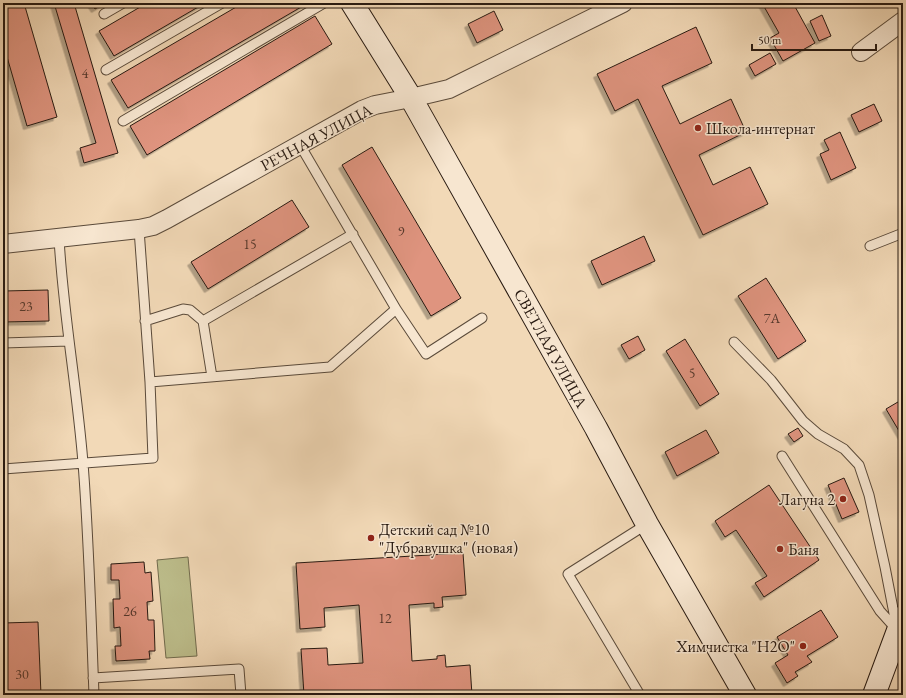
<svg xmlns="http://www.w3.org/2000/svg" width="906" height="698" viewBox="0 0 906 698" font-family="'EB Garamond',serif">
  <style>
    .green { fill: #bdbe8c; stroke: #726c4e }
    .building { fill: #df947f; stroke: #281a11; filter: url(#shadow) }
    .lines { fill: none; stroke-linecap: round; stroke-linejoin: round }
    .lane-casing { stroke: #5a4a3a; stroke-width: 11 }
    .street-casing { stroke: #5a4a3a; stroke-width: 20 }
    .secondary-casing { stroke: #281a11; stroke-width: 24 }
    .lane { stroke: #f7e6d0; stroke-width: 9 }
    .street { stroke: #f7e6d0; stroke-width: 18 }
    .secondary { stroke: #f7e6d0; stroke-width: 22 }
    .poi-dot { fill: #8f2418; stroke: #f7e6d0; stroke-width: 1.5 }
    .labels { text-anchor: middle; stroke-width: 3; stroke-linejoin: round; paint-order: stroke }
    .number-label { font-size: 14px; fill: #56382c }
    .poi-label { font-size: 16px; fill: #281a11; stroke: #f7e6d0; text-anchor: start }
    .street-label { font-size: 16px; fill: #281a11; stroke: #f7e6d0 }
  </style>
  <defs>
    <filter id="shadow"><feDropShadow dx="-3.5" dy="3.5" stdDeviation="0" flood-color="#0004"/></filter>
  </defs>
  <rect width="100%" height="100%" fill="#f2d9b7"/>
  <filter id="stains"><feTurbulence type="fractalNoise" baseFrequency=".005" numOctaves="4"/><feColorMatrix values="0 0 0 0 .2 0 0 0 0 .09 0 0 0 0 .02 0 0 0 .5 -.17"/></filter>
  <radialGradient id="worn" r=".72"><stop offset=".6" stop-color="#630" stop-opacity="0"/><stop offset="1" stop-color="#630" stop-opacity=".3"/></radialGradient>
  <path class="green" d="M 188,557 L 197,656 L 166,658 L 157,560 Z"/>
  <path class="building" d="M 22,3 L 24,3 L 57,117 L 27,126 L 3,43 L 3,9 Z
    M 54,3 L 74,3 L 118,153 L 84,163 L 80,148 L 96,143 Z
    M 91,3 L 105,3 L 95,9 Z
    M 147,3 L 205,3 L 114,56 L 99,31 Z
    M 243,3 L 308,3 L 128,108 L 111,80 Z
    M 762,3 L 793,3 L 815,43 L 783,61 L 770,38 L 779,33 Z
    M 494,11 L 503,30 L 477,43 L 468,24 Z
    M 822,15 L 831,36 L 819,41 L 810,21 Z
    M 315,16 L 332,44 L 147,155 L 130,126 Z
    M 696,27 L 712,63 L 662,86 L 680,124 L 731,99 L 746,132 L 699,155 L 713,185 L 750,167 L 768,204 L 703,235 L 638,99 L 615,111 L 597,74 Z
    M 770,53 L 776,64 L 755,76 L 749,65 Z
    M 874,104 L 882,121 L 859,132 L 851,115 Z
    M 840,132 L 856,168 L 831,180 L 820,154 L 829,150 L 824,140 Z
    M 372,147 L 461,298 L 431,316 L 342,165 Z
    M 292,200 L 309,227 L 208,289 L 191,262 Z
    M 644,236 L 655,261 L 602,285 L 591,261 Z
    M 766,278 L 806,341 L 778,359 L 738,296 Z
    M 48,290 L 49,321 L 3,322 L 3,291 Z
    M 638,336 L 645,350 L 629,359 L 621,345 Z
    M 685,339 L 719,394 L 700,406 L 666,351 Z
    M 903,399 L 903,436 L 902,436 L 886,409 Z
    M 798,428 L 803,436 L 794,442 L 788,434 Z
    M 706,430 L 719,453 L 677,476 L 665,452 Z
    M 844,478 L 859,512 L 842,519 L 828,485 Z
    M 769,485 L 819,560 L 764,597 L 755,583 L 767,576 L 736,530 L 725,537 L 715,521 Z
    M 463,553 L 466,595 L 442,597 L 443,607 L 434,608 L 434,603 L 409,605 L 412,661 L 437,659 L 437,656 L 445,655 L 446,667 L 470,665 L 472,695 L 304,695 L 301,649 L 327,648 L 328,665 L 363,663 L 359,605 L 324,608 L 325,627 L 300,629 L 296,563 Z
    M 144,562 L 145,573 L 151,572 L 153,601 L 147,602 L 148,620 L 154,620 L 155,651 L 149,651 L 150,659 L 116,661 L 115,646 L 121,646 L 120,627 L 114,628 L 113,599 L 120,599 L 119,580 L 111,580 L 111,564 Z
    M 821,610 L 838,637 L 807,656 L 812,662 L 795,672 L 798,676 L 787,683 L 775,663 L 788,655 L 777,637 Z
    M 38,622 L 41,695 L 5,695 L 3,623 Z"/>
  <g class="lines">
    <g class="lane-casing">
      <path id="lane" d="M 104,14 L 123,3
        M 106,70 L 222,3
        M 123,121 L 324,3
        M 139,229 L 150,382
        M 59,238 C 63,313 77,387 83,463 C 89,540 91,618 94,695
        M 870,246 L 903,233
        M 396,309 L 426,354 L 482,318
        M 145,321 L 183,309 L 190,310 L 203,321 L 353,234
        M 203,321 L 212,377
        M 734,342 L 771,380 L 803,421 L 818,434 L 844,449 L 859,465 L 869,495 L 885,567 L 896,624
        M 3,343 L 69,341
        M 782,456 L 880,611 L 897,630
        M 3,469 L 153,458 L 150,382 L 330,367 L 396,309 L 300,145
        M 93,678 L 239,669 L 241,695
        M 640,695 L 568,574 L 647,524"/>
    </g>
    <g class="street-casing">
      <path id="street" d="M 861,52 L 903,21
        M 3,244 L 139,229 L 153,226 L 167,219 L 362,110 L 375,105 L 411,98 L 449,89 L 623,3"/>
    </g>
    <g class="secondary-casing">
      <path id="secondary" d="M 352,3 L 411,98 L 596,428 L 647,524 L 745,695
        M 874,695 L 903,617"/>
    </g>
    <use href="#lane" class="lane"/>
    <use href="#street" class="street"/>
    <use href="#secondary" class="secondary"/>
  </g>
  <g class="poi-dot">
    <circle cx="698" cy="128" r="4"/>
    <circle cx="843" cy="499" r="4"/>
    <circle cx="371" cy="538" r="4"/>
    <circle cx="780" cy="549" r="4"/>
    <circle cx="803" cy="646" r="4"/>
  </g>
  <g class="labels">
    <g class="number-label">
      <text x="85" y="78">4</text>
      <text x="401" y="236">9</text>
      <text x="250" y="249">15</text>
      <text x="26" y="311">23</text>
      <text x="772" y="323">7А</text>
      <text x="692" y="378">5</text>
      <text x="130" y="616">26</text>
      <text x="385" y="623">12</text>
      <text x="22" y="679">30</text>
    </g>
    <g class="poi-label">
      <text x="706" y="134">Школа-интернат</text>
      <text x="835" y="505" text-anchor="end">Лагуна 2</text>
      <text x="379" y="535">Детский сад №10<tspan x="379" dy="18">"Дубравушка" (новая)</tspan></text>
      <text x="788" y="555">Баня</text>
      <text x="795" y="652" text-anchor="end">Химчистка "H2O"</text>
    </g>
    <g class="street-label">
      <text transform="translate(316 137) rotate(-28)" y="6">РЕЧНАЯ УЛИЦА</text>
      <text transform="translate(551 348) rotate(61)" y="6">СВЕТЛАЯ УЛИЦА</text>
    </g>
  </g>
  <rect width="906" height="698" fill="none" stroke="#f2d9b7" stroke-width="16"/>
  <rect x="4" y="4" width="898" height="690" fill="none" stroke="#281a11" stroke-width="2"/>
  <rect x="8" y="8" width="890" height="682" fill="none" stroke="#281a11"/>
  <path d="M752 44v6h124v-6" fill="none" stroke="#281a11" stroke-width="2"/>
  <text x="758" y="44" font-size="12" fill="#281a11" stroke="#f7e6d0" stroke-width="3" paint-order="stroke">50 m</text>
  <rect width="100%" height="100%" filter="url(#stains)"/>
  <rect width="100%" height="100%" fill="url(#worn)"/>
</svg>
